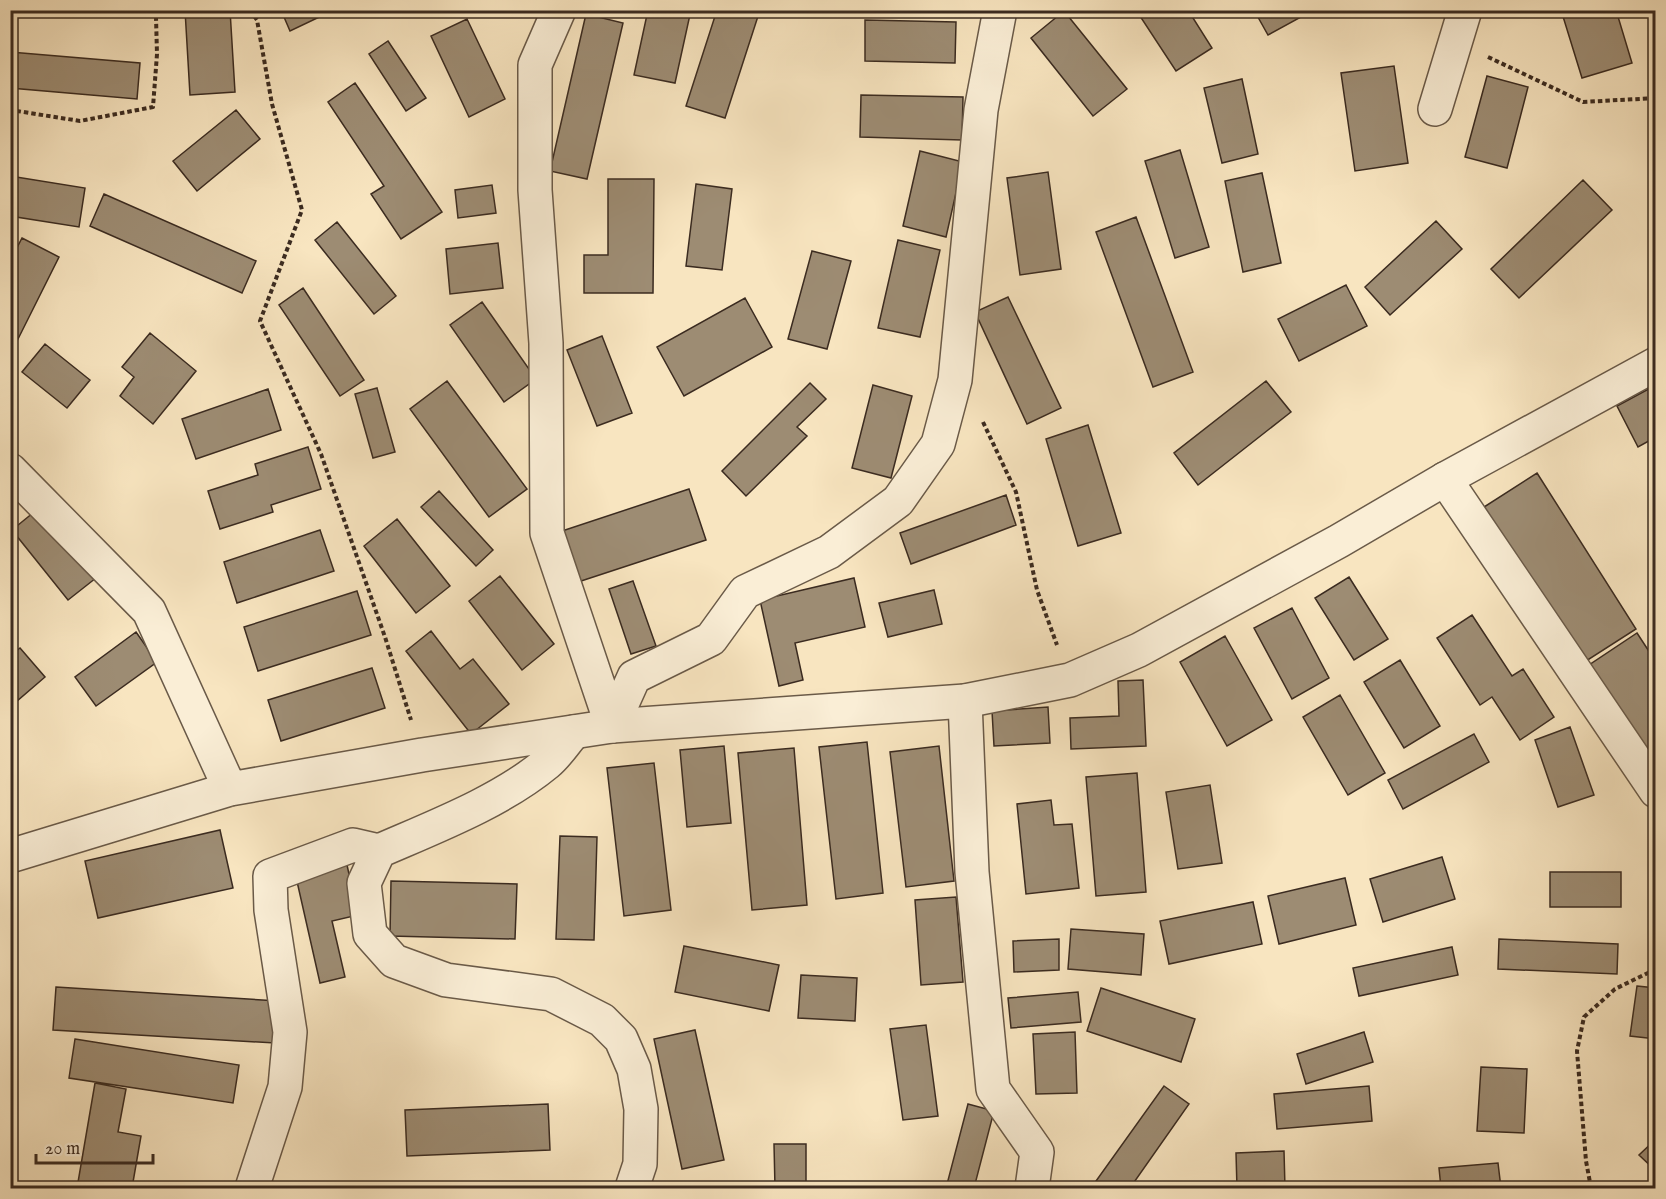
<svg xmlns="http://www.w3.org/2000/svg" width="1666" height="1199" viewBox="0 0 1666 1199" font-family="'IM FELL English',serif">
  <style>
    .building { fill: #9d8c73; stroke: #3b2b20; stroke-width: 1.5 }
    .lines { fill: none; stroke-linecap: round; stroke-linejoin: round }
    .minor-casing { stroke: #6a5a48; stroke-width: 36 }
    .tertiary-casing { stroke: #6a5a48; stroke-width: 36 }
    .path { stroke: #3b2b20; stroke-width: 4; stroke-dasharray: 4.5 3; stroke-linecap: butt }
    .minor { stroke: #faeed6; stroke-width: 33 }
    .tertiary { stroke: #faeed6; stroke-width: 33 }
  </style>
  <rect width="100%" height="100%" fill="#f8e5c0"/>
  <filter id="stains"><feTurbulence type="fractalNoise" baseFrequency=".00333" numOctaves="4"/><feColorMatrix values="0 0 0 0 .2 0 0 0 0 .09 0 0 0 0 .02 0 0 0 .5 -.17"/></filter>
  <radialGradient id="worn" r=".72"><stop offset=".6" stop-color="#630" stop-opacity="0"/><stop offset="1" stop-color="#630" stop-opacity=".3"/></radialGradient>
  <path class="building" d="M 185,10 L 230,10 L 235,92 L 190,95 Z
    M 281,10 L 334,10 L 290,31 Z
    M 648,10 L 691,10 L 675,83 L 634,75 Z
    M 717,10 L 760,10 L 725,118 L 686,106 Z
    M 1136,10 L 1188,10 L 1212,48 L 1176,71 Z
    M 1254,10 L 1297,10 L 1301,17 L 1268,35 Z
    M 1561,10 L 1616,10 L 1632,63 L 1582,78 Z
    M 1064,11 L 1127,89 L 1093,116 L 1031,38 Z
    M 586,14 L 623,23 L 587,179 L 550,171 Z
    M 467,19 L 505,99 L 469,117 L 431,36 Z
    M 865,20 L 956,22 L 955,63 L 865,61 Z
    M 388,41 L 426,98 L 406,111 L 369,54 Z
    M 10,52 L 140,63 L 137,99 L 10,88 Z
    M 1394,66 L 1408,163 L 1355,171 L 1341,73 Z
    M 1487,76 L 1528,87 L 1507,168 L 1465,157 Z
    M 1242,79 L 1258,154 L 1222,163 L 1204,88 Z
    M 355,83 L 442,212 L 401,239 L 371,194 L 384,186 L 328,102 Z
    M 861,95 L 963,97 L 962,140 L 860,137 Z
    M 236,110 L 260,139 L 197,191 L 173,161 Z
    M 1180,150 L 1209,247 L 1175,258 L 1145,161 Z
    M 920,151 L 963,162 L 946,237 L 903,226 Z
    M 1048,172 L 1061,269 L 1020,275 L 1007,178 Z
    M 1262,173 L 1281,263 L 1243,272 L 1225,181 Z
    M 10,176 L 85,188 L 79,227 L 10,216 Z
    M 608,179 L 654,179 L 653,293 L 584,293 L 584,255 L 608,255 Z
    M 1583,180 L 1612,210 L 1519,298 L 1491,269 Z
    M 696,184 L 732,189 L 722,270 L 686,266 Z
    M 492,185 L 496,213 L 458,218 L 455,190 Z
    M 104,194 L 256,261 L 242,293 L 90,226 Z
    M 1136,217 L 1193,372 L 1153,387 L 1096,232 Z
    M 1436,221 L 1462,249 L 1390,315 L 1365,287 Z
    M 337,222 L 396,296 L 374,314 L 315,240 Z
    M 22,238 L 59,257 L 10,355 L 10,261 Z
    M 898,240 L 940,250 L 920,337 L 878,328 Z
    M 498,243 L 503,288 L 450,294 L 446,249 Z
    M 812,251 L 851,261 L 827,349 L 788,339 Z
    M 1346,285 L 1367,326 L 1299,361 L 1278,319 Z
    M 303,288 L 364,380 L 340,396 L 279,305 Z
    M 1008,297 L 1061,408 L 1027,424 L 975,312 Z
    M 745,298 L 772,347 L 684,396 L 657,347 Z
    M 482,302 L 536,379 L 504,402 L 450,325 Z
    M 150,333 L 196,371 L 153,424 L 120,396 L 134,377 L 122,367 Z
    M 602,336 L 632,413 L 597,426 L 567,350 Z
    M 45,344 L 90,380 L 67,408 L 22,372 Z
    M 447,381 L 527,489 L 489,517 L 410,409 Z
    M 1266,381 L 1291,412 L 1198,485 L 1174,453 Z
    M 810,383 L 826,399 L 797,427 L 807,436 L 746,496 L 722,471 Z
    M 873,385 L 912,396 L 891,478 L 852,468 Z
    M 1656,385 L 1656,437 L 1638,447 L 1617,406 Z
    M 377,388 L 395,452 L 373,458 L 355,394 Z
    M 268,389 L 281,430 L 196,459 L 182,419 Z
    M 1088,425 L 1121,533 L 1078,546 L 1046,439 Z
    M 308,447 L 321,489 L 271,505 L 273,512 L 220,529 L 208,491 L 258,475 L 255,464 Z
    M 1537,473 L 1636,629 L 1583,663 L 1484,507 Z
    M 689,489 L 706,540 L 578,582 L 562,531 Z
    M 439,491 L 493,550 L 476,566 L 421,507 Z
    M 1006,495 L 1016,525 L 911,564 L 900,533 Z
    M 39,508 L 96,578 L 68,600 L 12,530 Z
    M 397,519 L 450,586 L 416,613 L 364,546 Z
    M 320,530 L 334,571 L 237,603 L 224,562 Z
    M 500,576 L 554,644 L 522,670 L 469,601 Z
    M 1349,577 L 1388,639 L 1354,660 L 1315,598 Z
    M 854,578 L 865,627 L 795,643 L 803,680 L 779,686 L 760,600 Z
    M 633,581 L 656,646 L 631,654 L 609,589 Z
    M 934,590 L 942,624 L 888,637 L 879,603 Z
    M 357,591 L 371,635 L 258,671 L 244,627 Z
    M 1292,608 L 1329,678 L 1292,699 L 1254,628 Z
    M 1472,615 L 1512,676 L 1523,669 L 1554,717 L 1520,740 L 1492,697 L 1480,705 L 1437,638 Z
    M 431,631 L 460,669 L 473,659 L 509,704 L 471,734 L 406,651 Z
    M 136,632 L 157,662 L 96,706 L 75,677 Z
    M 1637,633 L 1656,662 L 1656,769 L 1589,665 Z
    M 1225,636 L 1272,720 L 1227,746 L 1180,662 Z
    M 20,648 L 45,677 L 10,707 L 10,656 Z
    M 1400,660 L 1440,726 L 1404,748 L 1364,682 Z
    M 372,668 L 385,708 L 281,741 L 268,700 Z
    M 1143,680 L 1146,746 L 1071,749 L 1070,718 L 1119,716 L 1118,681 Z
    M 1340,695 L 1385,773 L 1348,795 L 1303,717 Z
    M 1048,707 L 1050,743 L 994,746 L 992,711 Z
    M 1570,727 L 1594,795 L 1558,807 L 1535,740 Z
    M 1474,734 L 1489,762 L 1403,809 L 1388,780 Z
    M 867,742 L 883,893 L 836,899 L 819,747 Z
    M 724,746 L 731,823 L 687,827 L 680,750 Z
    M 939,746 L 954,881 L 906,887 L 890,752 Z
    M 794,748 L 807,905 L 752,910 L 738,753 Z
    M 654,763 L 671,910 L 624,916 L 607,768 Z
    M 1137,773 L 1146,892 L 1096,896 L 1086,777 Z
    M 1210,785 L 1222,863 L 1178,869 L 1166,792 Z
    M 1051,800 L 1054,825 L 1072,824 L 1079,888 L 1026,894 L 1017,804 Z
    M 220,830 L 233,888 L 98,918 L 85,861 Z
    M 560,836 L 597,837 L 594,940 L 556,939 Z
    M 1442,857 L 1455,899 L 1383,922 L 1370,879 Z
    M 347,865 L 358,915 L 332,921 L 345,977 L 320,983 L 296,877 Z
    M 1550,872 L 1621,872 L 1621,907 L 1550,907 Z
    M 1345,878 L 1356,925 L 1279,944 L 1268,896 Z
    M 391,881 L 517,884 L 515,939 L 390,936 Z
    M 956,897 L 963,982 L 921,985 L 915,900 Z
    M 1253,902 L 1262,944 L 1169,964 L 1160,921 Z
    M 1071,929 L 1144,934 L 1141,975 L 1068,969 Z
    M 1059,939 L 1059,970 L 1014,972 L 1013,941 Z
    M 1499,939 L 1618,944 L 1617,974 L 1498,969 Z
    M 684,946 L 779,965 L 769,1011 L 675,992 Z
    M 1452,947 L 1458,975 L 1359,996 L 1353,968 Z
    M 801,975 L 857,978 L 855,1021 L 798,1018 Z
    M 1637,986 L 1656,988 L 1656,1039 L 1630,1036 Z
    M 56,987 L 278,1001 L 275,1043 L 53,1030 Z
    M 1101,988 L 1195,1019 L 1181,1062 L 1087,1031 Z
    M 1078,992 L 1081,1022 L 1011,1028 L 1008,998 Z
    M 926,1025 L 938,1116 L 903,1120 L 890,1029 Z
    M 695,1030 L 724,1160 L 682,1169 L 654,1039 Z
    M 1075,1032 L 1077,1093 L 1036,1094 L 1033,1034 Z
    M 1364,1032 L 1373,1062 L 1306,1084 L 1297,1054 Z
    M 75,1039 L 239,1065 L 233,1103 L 69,1078 Z
    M 1481,1067 L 1527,1069 L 1524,1133 L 1477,1131 Z
    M 95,1083 L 126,1089 L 118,1132 L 141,1136 L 132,1188 L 77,1188 Z
    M 1164,1086 L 1189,1104 L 1130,1188 L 1091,1188 Z
    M 1369,1086 L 1372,1121 L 1277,1129 L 1274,1094 Z
    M 548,1104 L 550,1150 L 407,1156 L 405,1110 Z
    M 968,1104 L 994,1111 L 974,1188 L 946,1188 Z
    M 1656,1139 L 1656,1171 L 1639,1155 Z
    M 774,1144 L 806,1144 L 806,1188 L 775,1188 Z
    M 1284,1151 L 1285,1188 L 1237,1188 L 1236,1153 Z
    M 1498,1163 L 1501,1188 L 1441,1188 L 1439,1168 Z
    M 730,1182 L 730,1188 L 700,1188 L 700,1183 Z"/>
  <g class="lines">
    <g class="minor-casing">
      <path id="minor" d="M 559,10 L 535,65 L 535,190 L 546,343 L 547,533 L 612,726
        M 1435,109 L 1465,10
        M 1445,479 L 1656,791
        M 965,701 L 972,872 L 993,1089 L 1037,1152 L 1032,1188
        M 612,726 L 634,677 L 711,639 L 745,592 L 829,552 L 898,501 L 938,444 L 955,380 L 981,110 L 1000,10
        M 574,732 C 565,742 557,755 547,763 C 500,802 434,827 379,851 L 364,883 L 370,934 L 394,961 L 446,980 L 551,994 L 602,1020 L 621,1039 L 634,1069 L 641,1109 L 640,1164 L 632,1188
        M 252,1188 L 285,1087 L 290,1032 L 271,910 L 270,876 L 353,845 L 379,851"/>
    </g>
    <g class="tertiary-casing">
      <path id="tertiary" d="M 10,470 L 149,611 L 230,789
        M 10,856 L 230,789 L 422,755 L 612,726 L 965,701 L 1070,680 L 1139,650 L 1339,541 L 1445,479 L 1656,364"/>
    </g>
    <path class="path" d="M 250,10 L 257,20 L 272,104 L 302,210 L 260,321 L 321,454 L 385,637 L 411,720
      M 1488,57 L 1583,102 L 1656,98
      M 10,107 L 17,111 L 80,121 L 153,107 L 157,54 L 156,17 L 161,10
      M 983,422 L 1016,492 L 1037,590 L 1057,645
      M 1591,1188 L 1586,1161 L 1577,1051 L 1584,1017 L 1615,989 L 1656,969"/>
    <use href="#minor" class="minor"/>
    <use href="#tertiary" class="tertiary"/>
  </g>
  <rect width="1666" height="1199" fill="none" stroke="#f8e5c0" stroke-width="36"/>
  <rect x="12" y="12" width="1642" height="1175" fill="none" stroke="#3b2b20" stroke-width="3"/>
  <rect x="18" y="18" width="1630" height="1163" fill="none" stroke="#3b2b20" stroke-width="1.5"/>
  <path d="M36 1154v9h117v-9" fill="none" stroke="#3b2b20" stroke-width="3"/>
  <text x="45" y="1154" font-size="18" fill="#3b2b20" stroke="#faeed6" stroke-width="4.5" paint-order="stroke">20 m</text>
  <rect width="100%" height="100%" filter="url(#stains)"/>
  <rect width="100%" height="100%" fill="url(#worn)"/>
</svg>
